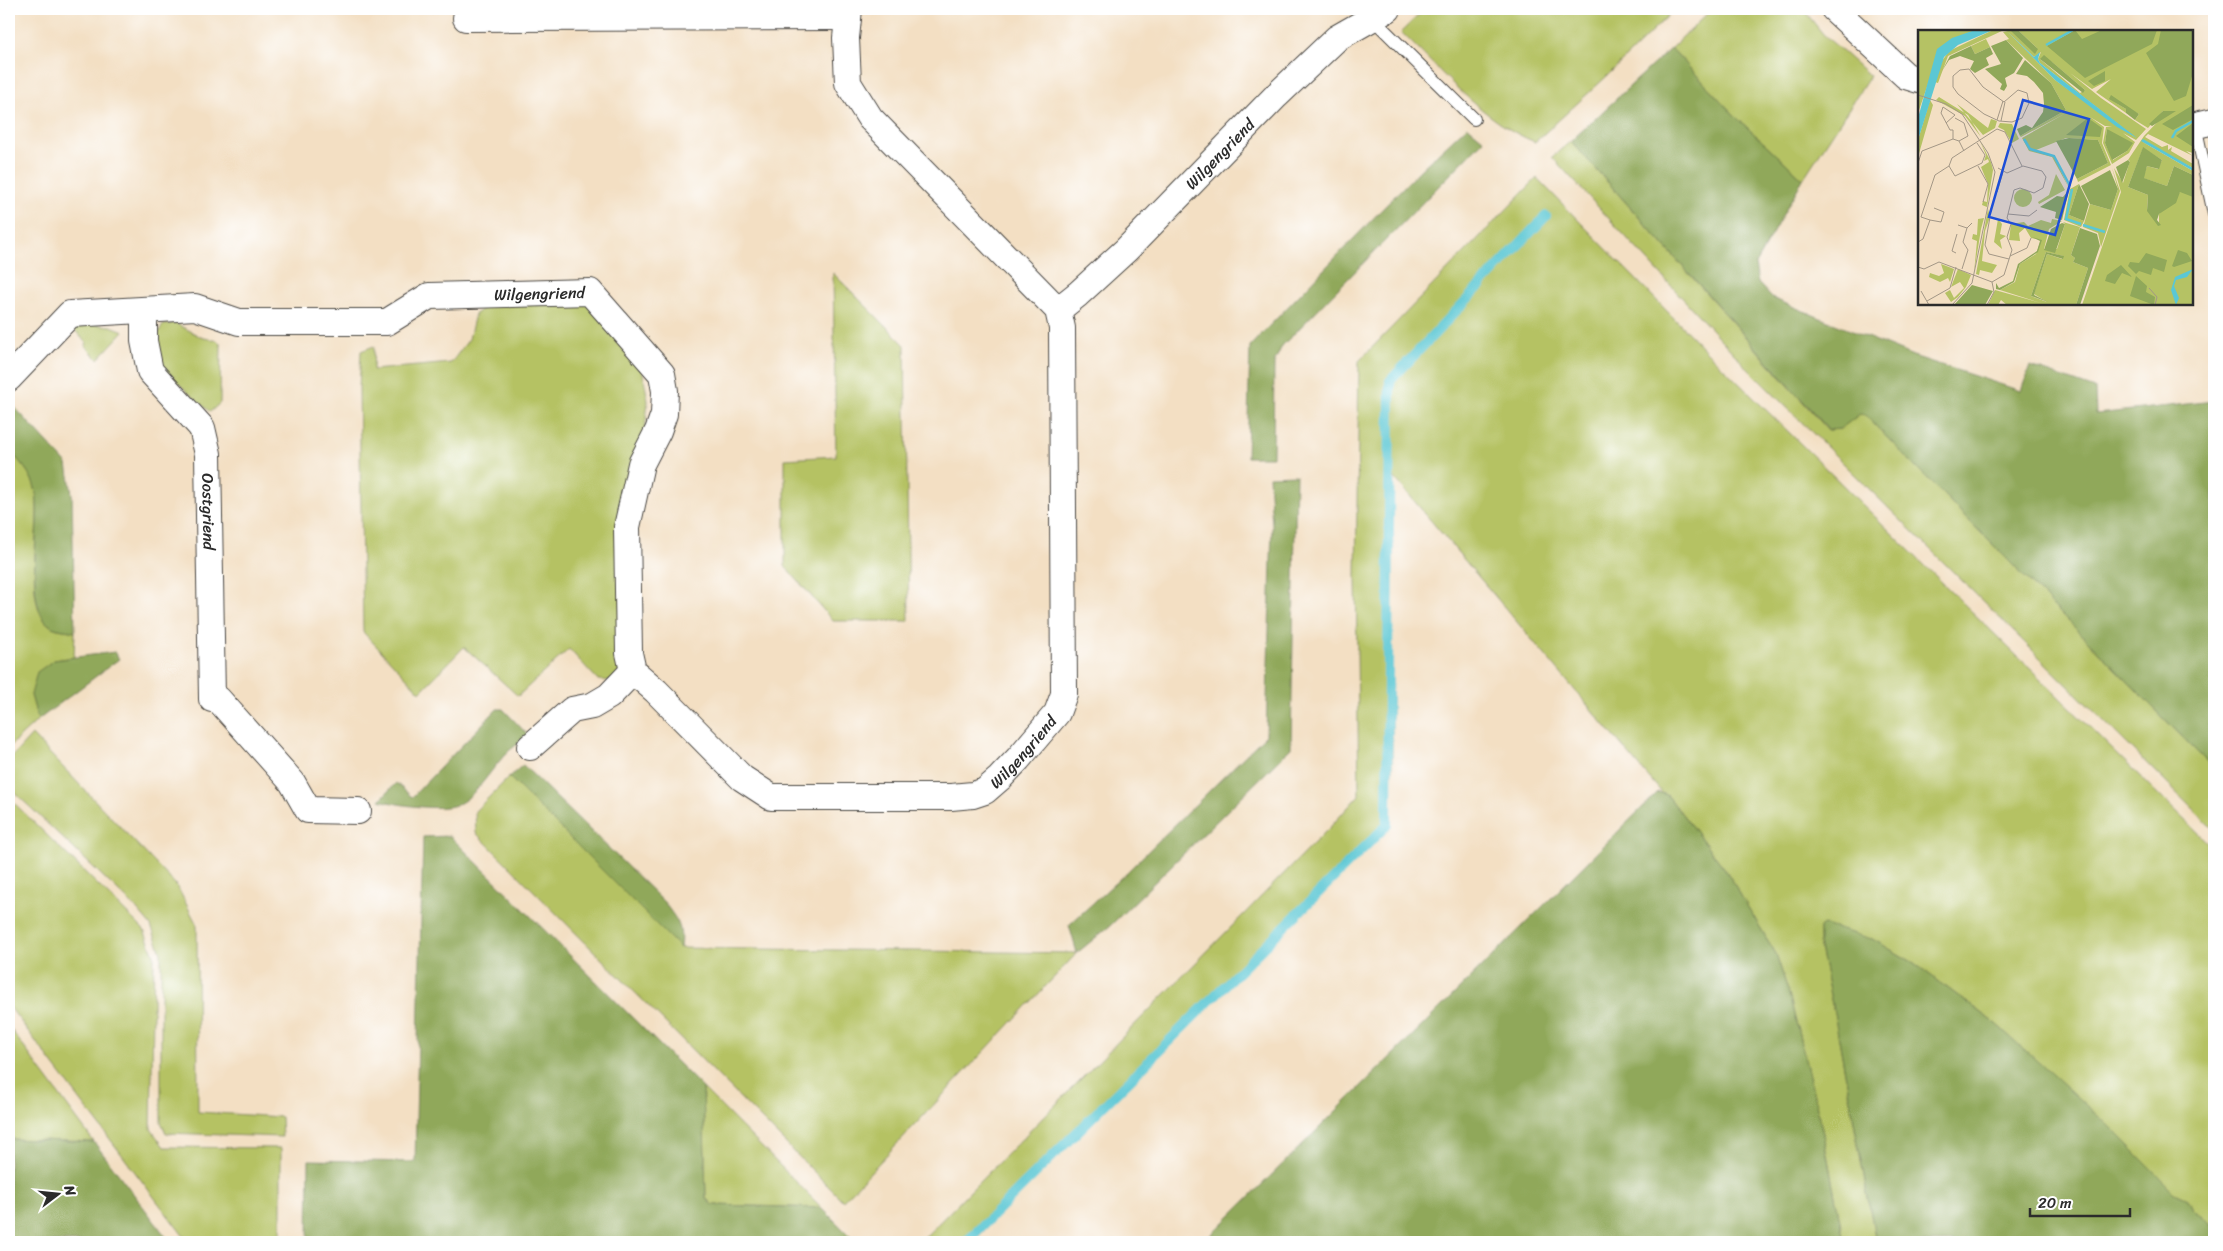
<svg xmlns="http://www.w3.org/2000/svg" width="2223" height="1251" viewBox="0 0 2223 1251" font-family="Sriracha,sans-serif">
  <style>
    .green { fill: #b5c264; stroke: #707648 }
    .forest { fill: #90a85a; stroke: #5e6a42 }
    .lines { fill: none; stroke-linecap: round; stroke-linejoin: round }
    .stream { stroke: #5bc7d4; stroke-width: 10 }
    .service-casing { stroke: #494642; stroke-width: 14 }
    .minor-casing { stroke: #494642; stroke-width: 28 }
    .service { stroke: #fff; stroke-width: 12 }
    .minor { stroke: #fff; stroke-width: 26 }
    .labels { text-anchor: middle; stroke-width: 4; stroke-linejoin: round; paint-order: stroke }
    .street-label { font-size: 16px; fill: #2b2b2b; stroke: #fff }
    .inset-river { fill: none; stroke: #5bc7d4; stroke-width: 2.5 }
    .inset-road { fill: none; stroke: #a39786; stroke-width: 1 }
    .view { fill: #1d4ed8; fill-opacity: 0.15; stroke: #1d4ed8; stroke-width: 2.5 }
    .inset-edge { fill: none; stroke: #2b2b2b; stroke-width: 2.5 }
  </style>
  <rect width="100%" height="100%" fill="#fff"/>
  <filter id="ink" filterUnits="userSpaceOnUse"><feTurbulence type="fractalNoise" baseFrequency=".02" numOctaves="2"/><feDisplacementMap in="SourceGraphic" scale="10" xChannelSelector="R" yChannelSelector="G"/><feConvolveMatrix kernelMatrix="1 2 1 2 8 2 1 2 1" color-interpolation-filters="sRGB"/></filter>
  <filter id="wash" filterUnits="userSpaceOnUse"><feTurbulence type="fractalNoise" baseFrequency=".0096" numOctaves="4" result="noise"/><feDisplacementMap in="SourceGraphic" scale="20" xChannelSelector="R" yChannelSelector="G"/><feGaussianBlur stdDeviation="1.12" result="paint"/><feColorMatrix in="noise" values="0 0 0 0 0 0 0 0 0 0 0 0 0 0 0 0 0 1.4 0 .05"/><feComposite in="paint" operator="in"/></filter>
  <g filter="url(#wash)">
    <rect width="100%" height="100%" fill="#f3dfc3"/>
    <path class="green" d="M 1425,9 L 1675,9 L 1606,77 L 1535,142 C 1484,122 1440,70 1401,32 Z
      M 1712,9 L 1803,9 L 1823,34 L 1870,76 L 1803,179 L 1738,119 L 1671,48 Z
      M 1571,141 L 1828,430 L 1840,429 L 1860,413 L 1865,415 L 2214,769 L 2214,830 L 1749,370 L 1552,157 Z
      M 1537,178 L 1707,352 L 2214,849 L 2214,1227 L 2193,1209 L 2188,1199 L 2175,1193 L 1997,1025 L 1914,963 L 1872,939 L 1819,928 L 1819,943 L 1836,1023 L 1876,1242 L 1844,1242 L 1822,1129 L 1789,994 L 1776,954 L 1725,869 L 1667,795 L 1663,794 L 1393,476 L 1392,766 L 1390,825 L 1012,1201 L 973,1242 L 920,1242 L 1332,825 L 1359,795 L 1356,577 L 1359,361 Z
      M 833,273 L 905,345 L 909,621 L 833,621 L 785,566 L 785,459 L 836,456 Z
      M 494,300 L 584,300 L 641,362 L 648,401 L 645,431 L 619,672 L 612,681 L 598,680 L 569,649 L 518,696 L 464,647 L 420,692 L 363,632 L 359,388 L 361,351 L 374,346 L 373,370 L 451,363 L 469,339 L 475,314 Z
      M 72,322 L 111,326 L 124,331 L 98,359 L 85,346 L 87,343 L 70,325 Z
      M 175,323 L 203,338 L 217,340 L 221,345 L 220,403 L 210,412 L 161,368 L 155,338 L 163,325 Z
      M 9,451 C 20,461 31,473 35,488 C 44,521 19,608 52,627 C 58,630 68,630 75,632 L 74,657 L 54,660 L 31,695 L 38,720 L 9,747 Z
      M 32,735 L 177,886 L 197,925 L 198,1112 L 281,1117 L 282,1137 L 166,1133 L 161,1122 L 161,952 L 151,926 L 135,907 L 11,789 L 9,784 L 9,760 Z
      M 509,777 L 680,948 L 1077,953 L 843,1201 L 476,833 L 475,811 Z
      M 9,798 L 144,930 L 154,955 L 151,1129 L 164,1147 L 281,1148 L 281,1242 L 188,1242 L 9,1006 Z
      M 9,1027 L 94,1142 L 9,1139 Z
      M 703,1088 L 822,1208 L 712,1205 L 706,1198 Z"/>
    <path class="forest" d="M 1671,48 L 1738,119 L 1803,179 L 1755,264 L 1758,283 L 1772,298 L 1913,356 L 2021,391 L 2030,366 L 2095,389 L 2096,414 L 2214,401 L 2214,769 L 1865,415 L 1860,414 L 1840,429 L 1829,430 L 1571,141 Z
      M 1467,126 L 1484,140 L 1282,346 L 1274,363 L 1273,457 L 1247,457 L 1250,346 L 1418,172 Z
      M 9,401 L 67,464 L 72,494 L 75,632 C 68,630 58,630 52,627 C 20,609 44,520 35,488 C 31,473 20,461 9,451 Z
      M 1296,475 L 1291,748 L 1111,925 L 1077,953 L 1069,925 L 1127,872 L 1266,735 L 1272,525 L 1269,476 Z
      M 115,652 L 119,659 L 38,720 L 31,695 L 37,672 L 54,660 Z
      M 497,709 L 503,709 L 528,735 C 522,741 516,745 510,750 C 493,765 477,797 456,805 C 440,811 396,805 380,800 L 396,783 L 412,797 Z
      M 523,765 L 664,902 C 677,921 683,924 680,948 L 509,777 Z
      M 1658,792 L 1667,795 L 1725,869 L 1776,954 L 1789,994 L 1822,1129 L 1844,1242 L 1204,1242 Z
      M 450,836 L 703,1088 L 706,1198 L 712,1205 L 822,1208 L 856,1242 L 308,1242 L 309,1160 L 415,1162 L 423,837 Z
      M 1824,925 L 1872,939 L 1914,963 L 1997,1025 L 2108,1125 L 2175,1193 L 2188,1199 L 2193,1209 L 2214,1227 L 2214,1242 L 1876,1242 L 1836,1023 L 1819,943 L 1819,928 Z
      M 9,1139 L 94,1142 L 170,1242 L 9,1242 Z"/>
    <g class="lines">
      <path class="stream" d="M 966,1242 L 1387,825 L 1390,381 L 1546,216"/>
    </g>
  </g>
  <g filter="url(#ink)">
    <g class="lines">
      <g class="service-casing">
        <path id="service" d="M 1372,18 L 1474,119
          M 2195,125 L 2214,214"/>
      </g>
      <g class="minor-casing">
        <g id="minor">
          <path d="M 1834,9 L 1906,76 L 1919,80"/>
          <path d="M 466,18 L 848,17"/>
          <path d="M 2192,126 L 2214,121"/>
          <path id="s1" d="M 1058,310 L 1078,294 L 1126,250 L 1276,96 L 1337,38 L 1388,9"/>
          <path id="s2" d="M 144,311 L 144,341 L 150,371 L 202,428 L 208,454 L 212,699 L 218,699 L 292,782 L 308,810 L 358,811"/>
          <path id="s3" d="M 9,378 L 70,314 L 195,307 L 239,322 L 387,322 L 429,296 L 590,292 L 662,374 L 665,391 L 664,414 L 658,431 L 641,464 L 627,527 L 629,653 L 633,671 L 656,691 L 742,778 L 771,797 L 951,797 L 973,795 L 985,791 L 1000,778 L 1018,759 L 1057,713 L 1064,694 L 1062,328 L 1058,310 L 870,118 L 848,83 L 846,38 L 849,9"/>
          <path d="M 530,747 L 572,710 L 592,706 L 609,696 L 633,671"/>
        </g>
      </g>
      <use href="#service" class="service"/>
      <use href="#minor" class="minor"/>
    </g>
  </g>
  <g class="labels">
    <g class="street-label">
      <text dy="6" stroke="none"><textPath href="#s1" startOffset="225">Wilgengriend</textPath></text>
      <text dy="6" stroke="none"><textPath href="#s3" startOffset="568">Wilgengriend</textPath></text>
      <text dy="6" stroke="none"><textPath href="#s2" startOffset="222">Oostgriend</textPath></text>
      <text dy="6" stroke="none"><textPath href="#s3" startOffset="1489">Wilgengriend</textPath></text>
    </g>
  </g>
  <g transform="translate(1918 30)">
    <rect width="275" height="275" fill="#f3dfc3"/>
    <path d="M 0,0 L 61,0 L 20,25 L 0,83 ZM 75,0 L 86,0 L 30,26 L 20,53 L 17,52 L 24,31 L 31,21 ZM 95,0 L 120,19 L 100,0 L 157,0 L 129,15 L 158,0 L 275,0 L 275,123 L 268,121 L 275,126 L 230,104 L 227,107 L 244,117 L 250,115 L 250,120 L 254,117 L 253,121 L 275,134 L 275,138 L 223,111 L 275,141 L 275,145 L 256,136 L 249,156 L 225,148 L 229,136 L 240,139 L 244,130 L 225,118 L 210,157 L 230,165 L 229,179 L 241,194 L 241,184 L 262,162 L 275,162 L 275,275 L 164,275 L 203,162 L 196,138 L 205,153 L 212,131 L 210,130 L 226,106 L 250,81 L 245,81 L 230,98 L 217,90 L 221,84 L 195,71 L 208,79 L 208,83 L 178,62 L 193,49 L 174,59 L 152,43 L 183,68 L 228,99 L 218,110 L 205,103 L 217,112 L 211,123 L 194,134 L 185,113 L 188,97 L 194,96 L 187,96 L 172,87 L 186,97 L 184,113 L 193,135 L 160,152 L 159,149 L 190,133 L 180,110 L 148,108 L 118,120 L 136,126 L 151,158 L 134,127 L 111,121 L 104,108 L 148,83 L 103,107 L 102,106 L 148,80 L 133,53 L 88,10 L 91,9 L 85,2 ZM 90,2 L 116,27 L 123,22 L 120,29 L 122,33 L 218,108 L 137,50 ZM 122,29 L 134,32 L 167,60 L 162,63 ZM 189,99 L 209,121 L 195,130 L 187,113 ZM 68,9 L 72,17 L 57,24 L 53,16 ZM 21,67 L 50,85 L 63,107 L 47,86 L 18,70 ZM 12,70 L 15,75 L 0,127 L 0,110 ZM 39,74 L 70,98 L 73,89 L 79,91 L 77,98 L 65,105 ZM 82,93 L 94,94 L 101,109 L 94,113 L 86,100 L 80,97 ZM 62,111 L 73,132 L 75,140 L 69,177 L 64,175 L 65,171 L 69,172 L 70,154 L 63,137 L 71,132 L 70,129 L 66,131 L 68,125 ZM 194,138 L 202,161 L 183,217 L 180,203 L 165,197 L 172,174 L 193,180 L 200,159 ZM 138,144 L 147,160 L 121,174 L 120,172 L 131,165 ZM 161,154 L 151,185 L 166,191 L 163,197 L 146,190 L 152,159 ZM96 168a9 9 0 1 1 18 0a9 9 0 1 1-18 0ZM 70,179 L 72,187 L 67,201 L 64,231 L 79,235 L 74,243 L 62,240 L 61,245 L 58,244 ZM 66,188 L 63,199 L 56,243 L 59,211 L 54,209 L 55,204 L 59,205 L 60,189 ZM 80,189 L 84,194 L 82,204 L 88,206 L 82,210 L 84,219 L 76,212 ZM 134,189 L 144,191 L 131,199 L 126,219 L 139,219 L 147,194 L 145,192 L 162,197 L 153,225 L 157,228 L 155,232 L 170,238 L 158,275 L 89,275 L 83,270 L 80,275 L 70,275 L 77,260 L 123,273 L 82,260 L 97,252 L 102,234 L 118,224 L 123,210 L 113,208 L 107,198 L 101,203 L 102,211 L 91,210 L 93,194 L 106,192 L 110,196 L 123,190 L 133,193 ZM 128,222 L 145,226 L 144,229 L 129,224 L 116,264 L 129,272 L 113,266 ZM 23,234 L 36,239 L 32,252 L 30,248 L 22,252 L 11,247 L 12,243 L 21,246 L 26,243 ZM 40,239 L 53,245 L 48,257 L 40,267 L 33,272 L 27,263 L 32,260 L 36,268 L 46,258 L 42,252 L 33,257 Z" fill="#b5c264" fill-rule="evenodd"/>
    <path d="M 100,0 L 120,19 L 117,24 L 93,1 ZM 157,0 L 164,9 L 184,0 L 239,0 L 234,14 L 167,48 L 129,16 ZM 243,0 L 275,0 L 275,43 L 268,66 L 256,71 L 228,23 L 240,14 ZM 88,10 L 105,28 L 96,43 L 87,48 L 89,56 L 86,61 L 82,59 L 84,54 L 67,39 L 83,34 L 73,16 ZM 53,16 L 57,24 L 72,17 L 75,24 L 68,28 L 71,35 L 57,43 L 52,39 L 56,31 L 42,26 L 31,30 L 24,41 L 32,26 ZM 126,25 L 167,60 L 165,63 L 122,29 ZM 107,30 L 133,53 L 148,80 L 102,106 L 99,99 L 108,95 L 114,98 L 125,82 L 126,74 L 125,63 L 116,52 L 109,46 L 98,44 ZM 187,41 L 187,51 L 176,56 L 170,51 ZM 193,65 L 221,84 L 217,90 L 208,83 L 208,79 L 191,69 ZM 275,75 L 275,89 L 255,100 L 244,94 ZM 245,81 L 258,81 L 234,96 L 231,94 ZM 170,88 L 184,98 L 182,107 L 148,105 ZM 275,93 L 275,117 L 258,106 ZM 189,99 L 215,113 L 209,121 L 194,130 L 187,113 ZM 151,108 L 180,110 L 190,133 L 159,149 L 138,111 ZM 225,117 L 244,130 L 241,139 L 229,136 L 226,148 L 249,156 L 256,136 L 275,145 L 275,167 L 262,162 L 258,173 L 241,184 L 239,190 L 243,195 L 240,196 L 229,181 L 230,165 L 210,157 ZM 210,130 L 212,132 L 204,153 L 198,137 ZM 192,140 L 200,159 L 193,180 L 172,174 L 163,156 ZM 161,154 L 171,174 L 166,191 L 151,185 ZM 151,160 L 144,190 L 137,188 L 138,182 L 122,177 L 139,166 L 145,167 ZM 144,193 L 147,194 L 137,223 L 126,220 L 133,199 ZM 162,198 L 179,204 L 182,216 L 162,275 L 158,275 L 170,238 L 155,232 L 157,228 L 153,225 ZM 114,207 L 124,210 L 120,222 L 102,234 L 96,252 L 82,260 L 78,259 L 78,253 L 81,258 L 95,251 L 100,234 L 119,221 L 122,211 ZM 260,220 L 269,223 L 274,231 L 256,237 L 254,236 ZM 128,222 L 146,226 L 145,229 L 129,224 L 128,227 L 116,265 L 130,272 L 113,266 ZM 228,223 L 249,230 L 246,242 L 235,238 L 233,245 L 221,241 L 218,244 L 210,236 L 212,232 L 221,233 ZM 203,235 L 214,247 L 204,243 L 197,254 L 187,251 L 189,245 ZM 218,246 L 229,256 L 228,262 L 237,267 L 236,275 L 212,266 ZM 54,255 L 75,261 L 67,275 L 36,275 Z" fill="#90a85a"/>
    <path d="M 57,0 L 75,0 L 40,15 L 26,27 L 0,110 L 0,88 L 19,19 L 34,8 ZM 90,2 L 116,27 L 122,22 L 120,29 L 122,33 L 219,108 L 199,97 L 137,50 ZM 225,109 L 275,138 L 275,141 L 223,111 ZM 275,239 L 269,247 L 258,250 L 256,256 L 261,268 L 258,275 L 253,260 L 257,247 Z" fill="#5bc7d4"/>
    <path class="inset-river" d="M 128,15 L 155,0M 254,108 L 258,101 L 275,91M 106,109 L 112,119 L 136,126 L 152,156M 154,159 L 148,189 L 163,194M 165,195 L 187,202"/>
    <path class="inset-road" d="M 51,39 L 65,57 L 86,72 L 100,60 L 109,63 L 111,73 L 104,88 L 94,92 L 81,91 L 66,84 L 40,64 L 35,57 L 35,46 L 42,40 ZM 0,65 L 28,74 L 44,84 L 70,123 L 77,142 L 54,253 L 34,275M 37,88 L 46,93 L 50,106 L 41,111M 79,90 L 85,71M 83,91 L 87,72M 28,93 L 37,85 L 25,77 L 23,83 L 32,100 L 35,100 L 35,109M 59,113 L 67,125 L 64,133 L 37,146 L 31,136 L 34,128 L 79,99 L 87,102 L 104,136M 0,133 L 4,121 L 35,109 L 41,111 L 46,121M 60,136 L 70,154 L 65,172M 79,162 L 85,142M 90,184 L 111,186 L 119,180M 3,187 L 17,145 L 31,136M 72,187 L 67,215 L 71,224 L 91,229M 12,190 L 23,192 L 26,182 L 16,178M 40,195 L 49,198 L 54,193M 0,212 L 5,209 L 12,190 L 3,187M 38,223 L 34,221 L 39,204M 92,226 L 109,218 L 113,208M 0,237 L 6,239 L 21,232 L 74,252 L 76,262 L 69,275M 44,239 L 50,220 L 45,212 L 49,198M 74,252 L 86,245 L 94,220 L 89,207 L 93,194 L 89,188 L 96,160 L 102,158 L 116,163 L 125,158 L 128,147 L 124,141 L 105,136 L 89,143 L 80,138M 231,258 L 239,267 L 237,275M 3,261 L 11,275M 9,271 L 32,258 L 38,237"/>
    <path class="view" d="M 105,70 L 171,89 L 137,205 L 71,187 Z"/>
    <rect width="275" height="275" class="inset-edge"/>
  </g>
  <rect width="2223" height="1251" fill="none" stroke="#fff" stroke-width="30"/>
  <g transform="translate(58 1194) rotate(74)" stroke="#ffffff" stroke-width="4" paint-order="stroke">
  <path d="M0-4L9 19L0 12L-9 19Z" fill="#2b2b2b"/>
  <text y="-8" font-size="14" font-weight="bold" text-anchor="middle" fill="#2b2b2b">N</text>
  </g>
  <path d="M2030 1208v8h100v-8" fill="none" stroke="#2b2b2b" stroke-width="2.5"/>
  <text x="2038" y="1208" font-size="15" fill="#2b2b2b" stroke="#ffffff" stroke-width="4" paint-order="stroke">20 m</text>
</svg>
